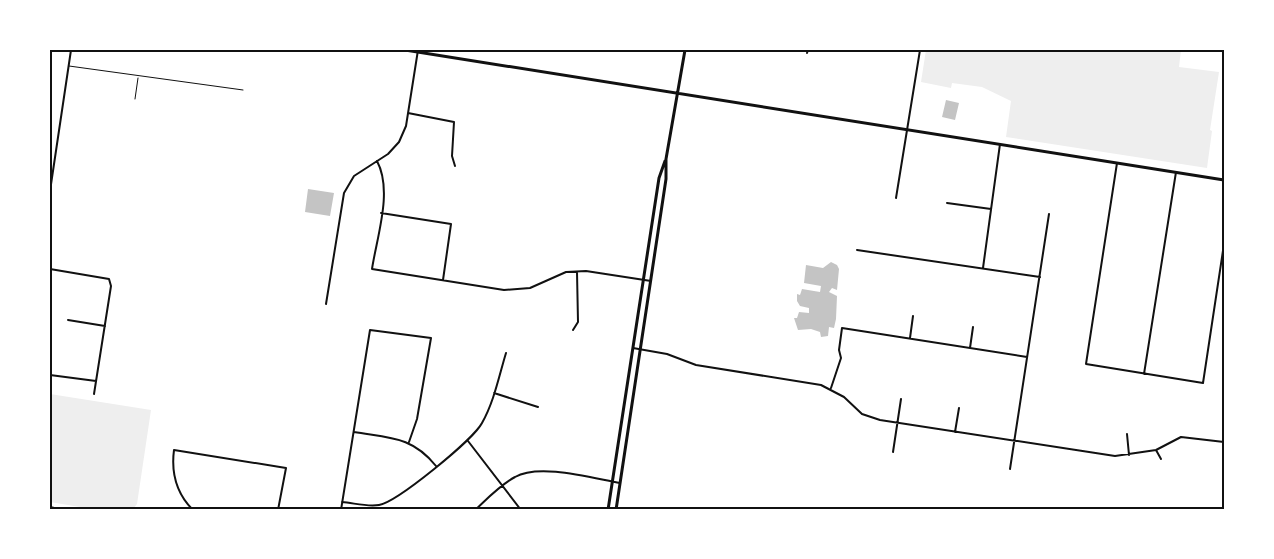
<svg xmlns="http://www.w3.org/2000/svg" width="1274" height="559" viewBox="0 0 1274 559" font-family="'Work Sans',sans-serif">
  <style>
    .green { fill: #eee }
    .building { fill: #c4c4c4 }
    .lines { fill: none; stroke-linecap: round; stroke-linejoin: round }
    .service { stroke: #111; stroke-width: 1 }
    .minor { stroke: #111; stroke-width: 2 }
    .tertiary { stroke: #111; stroke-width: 2 }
    .secondary { stroke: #111; stroke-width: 3 }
    .neatline { fill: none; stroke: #111; stroke-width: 2 }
  </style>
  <rect width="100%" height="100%" fill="#fff"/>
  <path class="green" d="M 926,50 L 1181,50 L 1179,67 L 1219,72 L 1210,130 L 1212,131 L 1207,168 L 1006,137 L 1011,101 L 982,87 L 952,83 L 951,88 L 921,82 Z
    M 50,394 L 151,410 L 137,504 L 133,509 L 92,509 L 50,502 Z"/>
  <path class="building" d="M 946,100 L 959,103 L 955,120 L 942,117 Z
    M 308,189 L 334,193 L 330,216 L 305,212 Z
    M 831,262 L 837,265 L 839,269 L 837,290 L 832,288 L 829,292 L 837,296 L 836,319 L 834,328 L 829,327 L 828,336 L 821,337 L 820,332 L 811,329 L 798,330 L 794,318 L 797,318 L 799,312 L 809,313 L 809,308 L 800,306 L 797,301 L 797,294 L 800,295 L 802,289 L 820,292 L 821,286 L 804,283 L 806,265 L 823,268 Z"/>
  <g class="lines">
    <path class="service" d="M 69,66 L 243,90
      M 135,99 L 138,78"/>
    <path class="minor" d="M 807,53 L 808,50
      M 408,113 L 454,122 L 452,156 L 455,166
      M 377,161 C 393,191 377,236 372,269 L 504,290 L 530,288 L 566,272 L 586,271 L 651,281
      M 1117,163 L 1086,364 L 1203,383 L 1224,244
      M 50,191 L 71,50
      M 896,198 L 920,50
      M 947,203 L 991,209
      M 381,213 L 451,224 L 443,280
      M 857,250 L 1040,277
      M 983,268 L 1000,144
      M 50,269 L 109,279 L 111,286 L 94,394
      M 326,304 L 344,193 L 354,176 L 388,154 L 399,142 L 406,126 L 418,50
      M 68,320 L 105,326
      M 573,330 L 578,322 L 577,272
      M 910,338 L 913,316
      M 633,348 L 667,354 L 696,365 L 821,385 L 844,397 L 862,414 L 880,420 L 1115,456 L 1156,450 L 1181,437 L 1224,442
      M 970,348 L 973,327
      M 1144,374 L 1176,172
      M 50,375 L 96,381
      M 831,388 L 841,358 L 839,350 L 842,328 L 1027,357
      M 494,393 L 538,407
      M 354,432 C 389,438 412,436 436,466
      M 955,432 L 959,408
      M 1127,434 L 1129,455
      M 468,441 L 521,510
      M 1156,450 L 1161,459
      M 893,452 L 901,399
      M 1010,469 L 1049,214
      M 342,502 C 354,503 367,507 379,505 C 397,502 473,440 482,423 C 494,402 499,376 506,353
      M 50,507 L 63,510
      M 193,510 C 176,493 171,473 174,450 L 286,468 L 278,510
      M 341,510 L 370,330 L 431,338 L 417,419 L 409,442
      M 475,510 C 487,499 500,485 515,477 C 539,463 592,478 620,483"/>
    <path class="tertiary" d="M 1224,510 L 1224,507"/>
    <path class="secondary" d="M 405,50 L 1224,180
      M 608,510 L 659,178 L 665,161
      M 616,510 L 666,179 L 666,159 L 685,50"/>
  </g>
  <rect width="1274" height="559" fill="none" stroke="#ffffff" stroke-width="102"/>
  <rect x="51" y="51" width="1172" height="457" class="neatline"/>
</svg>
